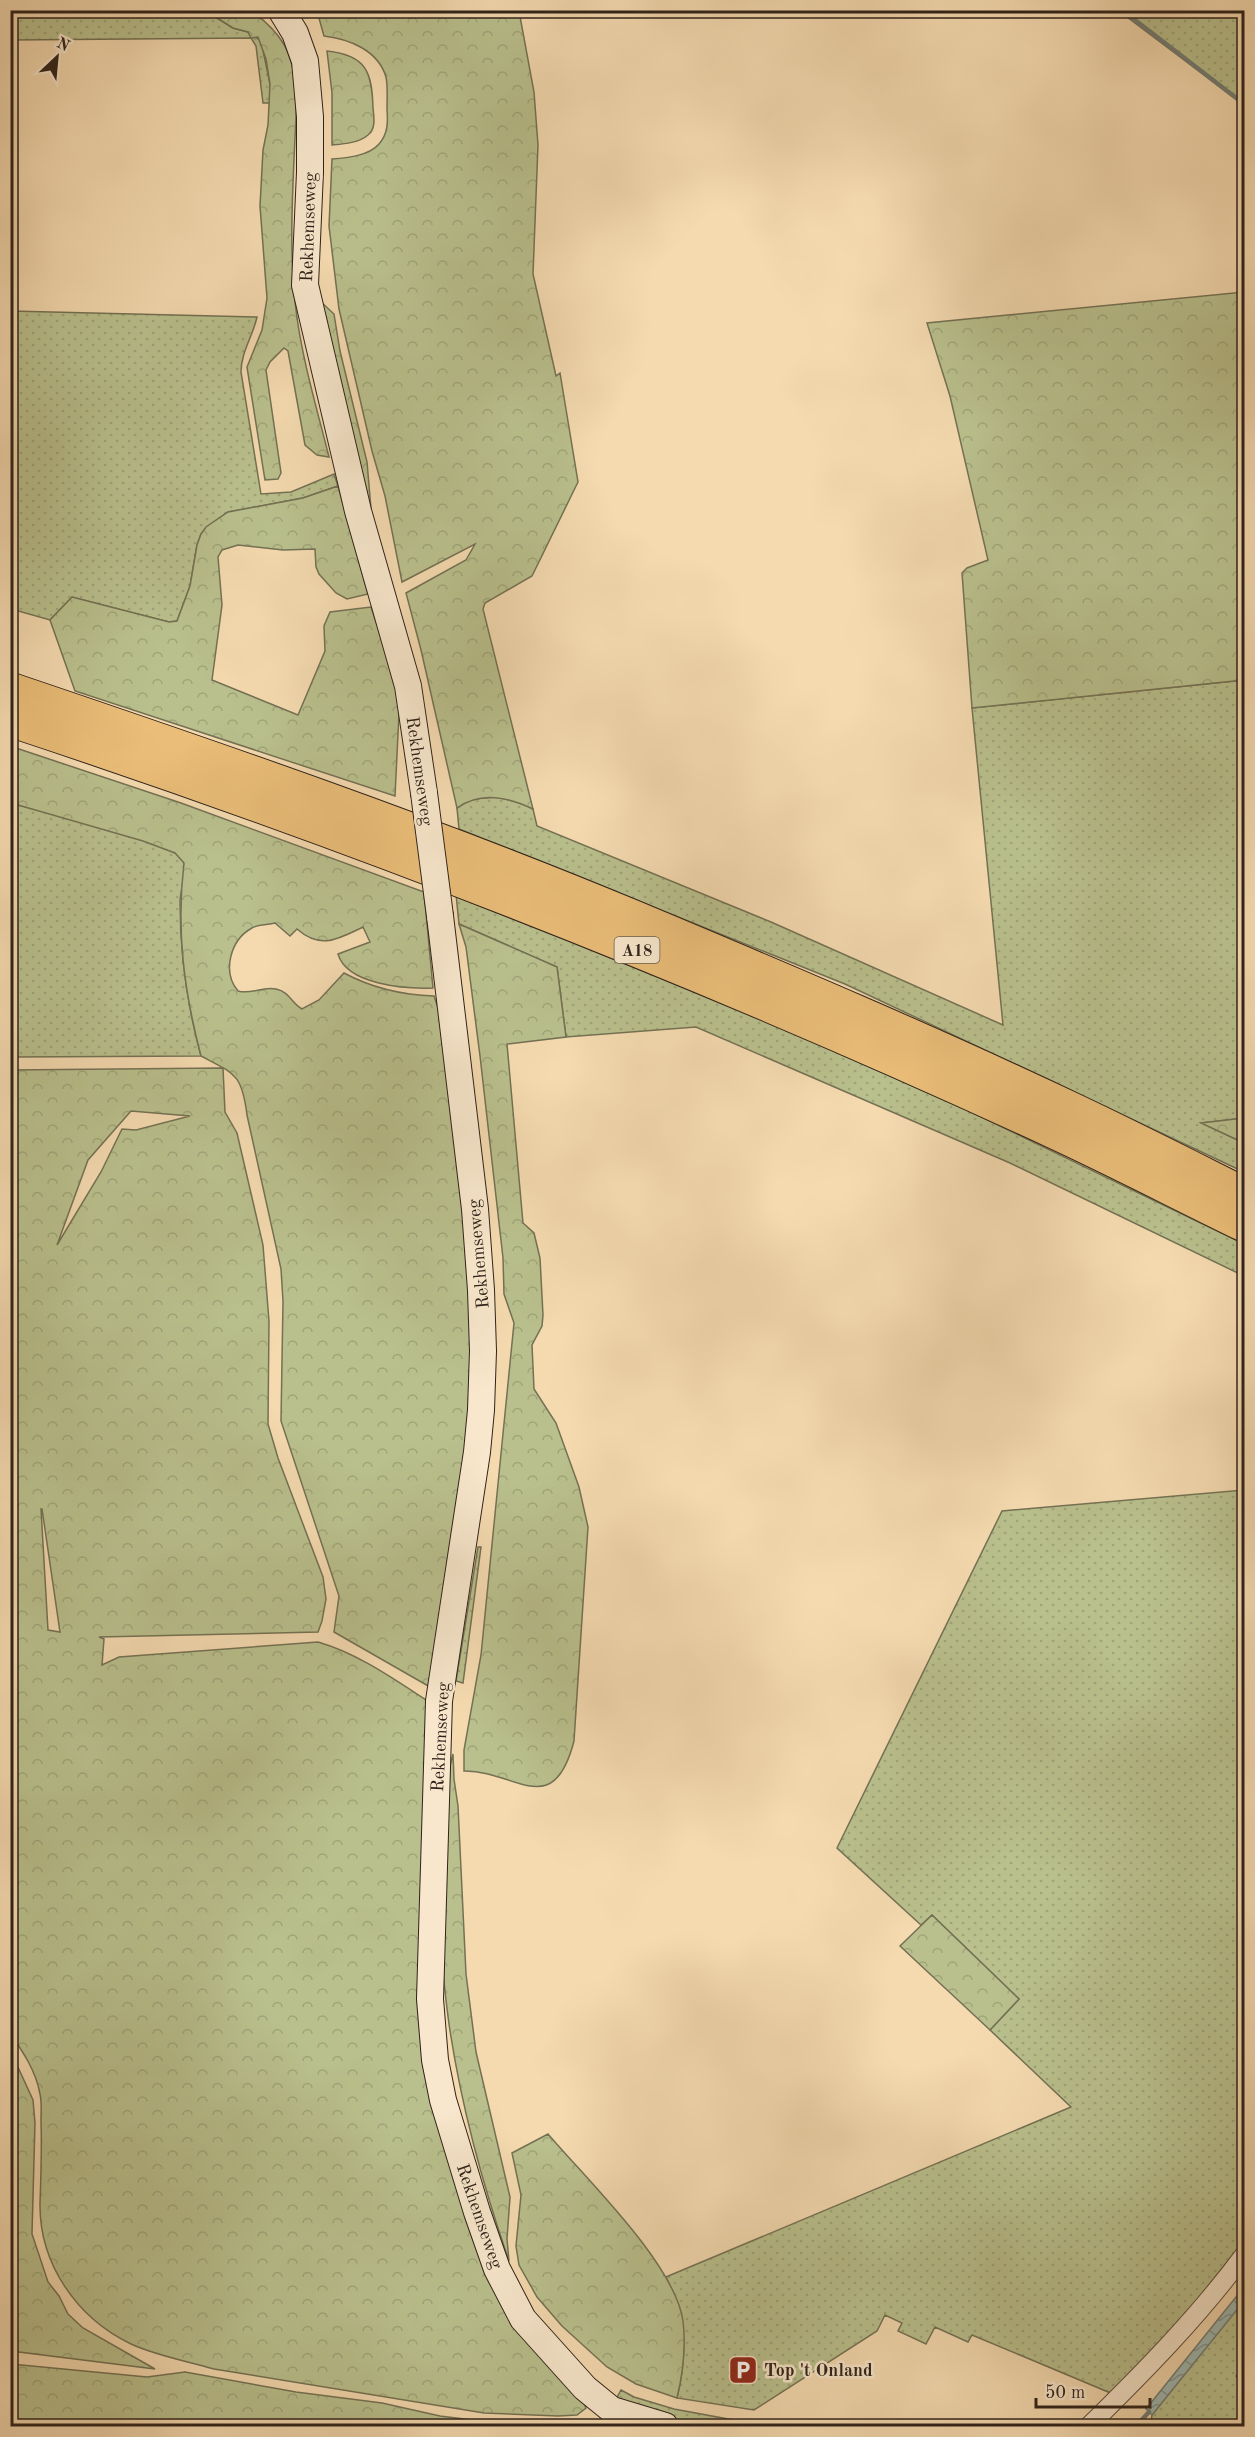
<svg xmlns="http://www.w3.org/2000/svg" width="1255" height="2437" viewBox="0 0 1255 2437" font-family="'Old Standard TT',serif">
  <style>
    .grass { fill: url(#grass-dots); stroke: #747154; stroke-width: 1.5 }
    .forest { fill: url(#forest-crowns); stroke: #747154; stroke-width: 1.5; fill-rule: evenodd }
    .water { fill: url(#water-waves); stroke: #727d76; stroke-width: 1.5 }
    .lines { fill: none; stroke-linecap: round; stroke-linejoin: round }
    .stream { stroke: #727d76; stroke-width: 4.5 }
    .street-casing { stroke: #605040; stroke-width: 20 }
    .secondary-casing { stroke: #2f221a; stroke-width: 28 }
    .highway-casing { stroke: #2f221a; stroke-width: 35 }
    .street { stroke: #f8e7cc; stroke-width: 18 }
    .secondary { stroke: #f8e7cc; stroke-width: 26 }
    .highway { stroke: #eabd78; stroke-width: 33 }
    .secondary-bridge-casing { stroke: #2f221a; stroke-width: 28; stroke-linecap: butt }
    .secondary-bridge { stroke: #f8e7cc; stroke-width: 26 }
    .labels { text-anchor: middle; stroke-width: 5; stroke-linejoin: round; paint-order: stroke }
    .shield { fill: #f8e7cc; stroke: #6b5d4f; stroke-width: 1.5 }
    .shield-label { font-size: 16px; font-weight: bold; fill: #2f221a }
    .street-label { font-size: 18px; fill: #2f221a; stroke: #f8e7cc }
    .poi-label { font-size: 18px; font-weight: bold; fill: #2f221a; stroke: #f8e7cc; text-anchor: start }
  </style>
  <defs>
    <pattern id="grass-dots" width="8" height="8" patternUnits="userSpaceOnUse" patternTransform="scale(1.5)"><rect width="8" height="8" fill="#b9c08d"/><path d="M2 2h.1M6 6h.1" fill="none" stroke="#9fa579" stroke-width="1.8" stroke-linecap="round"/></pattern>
    <pattern id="forest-crowns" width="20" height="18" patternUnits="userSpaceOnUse" patternTransform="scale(1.5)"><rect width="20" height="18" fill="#b9c08d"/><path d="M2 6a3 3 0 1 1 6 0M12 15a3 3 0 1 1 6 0" fill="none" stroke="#9fa579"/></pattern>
    <pattern id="water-waves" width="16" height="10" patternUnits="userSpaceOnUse" patternTransform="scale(1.5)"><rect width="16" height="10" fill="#9eb9b3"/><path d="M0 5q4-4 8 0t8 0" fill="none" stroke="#819691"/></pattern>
  </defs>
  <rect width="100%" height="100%" fill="#f5dab0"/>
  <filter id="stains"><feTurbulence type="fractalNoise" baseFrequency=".00333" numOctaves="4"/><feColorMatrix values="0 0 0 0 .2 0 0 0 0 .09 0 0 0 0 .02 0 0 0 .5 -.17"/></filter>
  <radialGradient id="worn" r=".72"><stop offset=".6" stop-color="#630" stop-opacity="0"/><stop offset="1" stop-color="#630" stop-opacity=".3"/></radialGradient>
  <path class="grass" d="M 10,11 L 206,11 L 233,28 L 248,32 L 261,41 L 270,84 L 270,103 L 263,103 L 256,46 L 251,38 L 11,40 Z
    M 1119,11 L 1244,11 L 1244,105 Z
    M 10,311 L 257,317 C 253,336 241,352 241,372 L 261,494 L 291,492 L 334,474 L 338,486 L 303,498 L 228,512 L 207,527 L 201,534 L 197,545 L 190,586 L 177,621 L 169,622 L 72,597 L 50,620 L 11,609 Z
    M 1244,680 L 1244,1118 L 1202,1123 L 1244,1143 L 1244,1172 L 845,984 L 459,829 L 457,808 C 480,791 509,797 533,809 L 537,826 L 771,922 L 1003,1025 L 972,708 Z
    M 10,803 C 37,810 168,843 181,857 C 189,866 180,890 180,902 C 180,955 187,1005 201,1056 L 11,1057 Z
    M 456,894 L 769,1022 L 969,1111 L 1244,1244 L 1244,1276 L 1010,1163 L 696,1027 L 566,1037 L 557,967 L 459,924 Z
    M 1244,1490 L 1244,2241 L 1161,2345 L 1113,2394 L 972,2335 L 968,2342 L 935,2327 L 926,2344 L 898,2331 L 902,2323 L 885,2315 L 877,2331 L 754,2410 L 677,2398 C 688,2353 686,2319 666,2277 L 1071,2107 L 990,2030 L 1019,1999 L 932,1915 L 921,1925 L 837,1848 L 1002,1511 Z
    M 478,1547 L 481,1547 L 463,1683 L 456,1681 Z
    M 1244,2300 L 1244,2364 L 1236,2376 L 1244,2383 L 1244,2423 L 1237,2419 L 1233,2426 L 1146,2426 L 1151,2421 L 1152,2415 Z
    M 621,2390 L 634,2397 L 674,2409 L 766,2426 C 712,2426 664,2426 614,2403 Z"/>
  <path class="forest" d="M 206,11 L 252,11 C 283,35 291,50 297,89 C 295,160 287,240 296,310 C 302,359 317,409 329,457 L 317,455 L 305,445 L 288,351 L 284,348 L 270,362 L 266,370 L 281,473 L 278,479 L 265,480 L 264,474 L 247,367 L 262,330 L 267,298 L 260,206 L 263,150 L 268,125 L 270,84 L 266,59 L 258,37 L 251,38 L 248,32 L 233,28 Z
    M 317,11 L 519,11 L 534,92 L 538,145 L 533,274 L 556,376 L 560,373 L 578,482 L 532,576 L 485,603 L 483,609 L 533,809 C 509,797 480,791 457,808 L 421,650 L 406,593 L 466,560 L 475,544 L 402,582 L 385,496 L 372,451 L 339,309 L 329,226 L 332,159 C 346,158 369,156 379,144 C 388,134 388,122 387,109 C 387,99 388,87 386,77 C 378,50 349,39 324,36 Z
    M 327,51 C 367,55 372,73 373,108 C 374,117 376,129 368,135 C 359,143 343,144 332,145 L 332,93 Z
    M 1244,292 L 1244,680 L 972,708 L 962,573 L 967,568 L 988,560 L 950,396 L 927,323 Z
    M 320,301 L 334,314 L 340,351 L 367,462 L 374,543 Z
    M 338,486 L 368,594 L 347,599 L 336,593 L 319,574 L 316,567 L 315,549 L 283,550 L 238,545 L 222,550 L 218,557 L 222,605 L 212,680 L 298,715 L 325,651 L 324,626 L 330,612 L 371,607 L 400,693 L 395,796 L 75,691 L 50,620 L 72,597 L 169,622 L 177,621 L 190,586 L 197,545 L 201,534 L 206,527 L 228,512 L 303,498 Z
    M 10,746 L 181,803 L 424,892 L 433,988 C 406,989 347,985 338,954 L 370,942 L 363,927 C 338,939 321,950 297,929 L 290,936 L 275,923 C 268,925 258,924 252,928 C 230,940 222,972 238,991 C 252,995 262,986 276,989 C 290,992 291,1003 302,1009 L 319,1000 L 344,973 C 372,988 403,995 434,996 L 438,1008 C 454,1124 473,1241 471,1357 C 469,1468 446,1578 430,1687 L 334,1632 L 339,1596 L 281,1421 L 283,1301 L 281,1269 L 247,1115 C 242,1074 235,1074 201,1056 C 184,991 176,930 184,863 L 175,853 L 143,841 L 11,803 Z
    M 459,924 L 557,967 L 566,1037 L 507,1044 L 523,1223 L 534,1233 L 540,1258 L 543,1315 L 542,1326 L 532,1345 L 534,1389 L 556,1423 L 579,1487 L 588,1527 L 574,1741 C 553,1822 515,1770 464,1771 L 464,1750 L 481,1655 L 514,1323 L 504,1294 L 503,1258 L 480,1056 L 466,947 Z
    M 223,1068 L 225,1112 L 237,1133 L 263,1245 L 269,1321 L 268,1424 L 278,1458 L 323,1577 L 326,1599 L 322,1621 L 318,1632 L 99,1637 L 104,1639 L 102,1665 L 119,1657 L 318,1642 C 360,1654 398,1682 434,1705 L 422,1954 L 462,2198 L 581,2397 L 586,2408 L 577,2415 L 558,2416 L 484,2413 L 214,2369 C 187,2361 157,2356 131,2344 C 77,2318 39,2264 40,2203 C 41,2176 42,2149 41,2121 C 41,2112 42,2103 40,2094 C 36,2071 23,2052 10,2033 L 10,1070 ZM 131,1111 L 190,1116 L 136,1130 L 122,1129 L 101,1172 L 57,1245 L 88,1160 ZM 41,1509 L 42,1509 L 60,1632 L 48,1630 Z
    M 1244,1118 L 1244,1143 L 1201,1123 Z
    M 453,1754 L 454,1779 L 458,1806 L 466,1974 L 476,2052 L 510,2197 L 507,2239 L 509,2261 C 482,2183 461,2106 449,2024 C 445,1994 441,1963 441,1933 C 440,1882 445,1830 447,1778 Z
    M 932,1915 L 1019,1999 L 990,2030 L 900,1946 Z
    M 11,2052 L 33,2100 L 35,2123 L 32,2234 L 48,2282 L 59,2296 L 68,2314 L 83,2328 L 155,2369 L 11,2351 L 10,2137 L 13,2097 L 11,2082 Z
    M 548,2134 C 586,2179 675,2264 683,2321 C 686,2346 683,2373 677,2398 L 636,2384 L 607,2367 L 562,2326 L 537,2297 L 519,2265 L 516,2246 L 521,2195 L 512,2153 Z
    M 11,2364 L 147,2377 L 185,2372 L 296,2392 L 382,2403 L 440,2416 L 505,2424 L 573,2426 L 22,2426 L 11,2425 Z"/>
  <path class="water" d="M 1244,2287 L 1244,2301 L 1152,2415 L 1146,2409 Z"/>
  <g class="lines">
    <path class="stream" d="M 1122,10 L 1244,104
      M 1136,2426 L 1149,2412"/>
    <g class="street-casing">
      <path id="street" d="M 1089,2426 C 1144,2372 1198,2317 1244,2255"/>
    </g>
    <g class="secondary-casing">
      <path id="secondary" d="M 281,10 L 295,33 L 305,61 L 310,117 L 310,172 L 305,285 L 358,511 L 408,686 L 424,793
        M 440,916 L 475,1209 L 481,1290 L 483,1351 L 481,1410 L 477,1452 L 439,1701 L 430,1999 L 435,2060 L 443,2100 L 477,2212 L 497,2269 L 523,2319 L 585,2388 L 612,2410 L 665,2426"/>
    </g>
    <g class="highway-casing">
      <path id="highway" d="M 10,689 C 220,760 430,832 634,917 C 782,979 931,1042 1076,1111 C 1133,1138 1188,1166 1244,1194
        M 10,720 C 365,837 713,974 1052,1131 C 1117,1161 1180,1194 1244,1225"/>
    </g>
    <use href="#street" class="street"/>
    <use href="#secondary" class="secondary"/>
    <use href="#highway" class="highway"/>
    <g class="secondary-bridge-casing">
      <path id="secondary-bridge" d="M 424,793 L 440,916"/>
    </g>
    <use href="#secondary-bridge" class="secondary-bridge"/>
  </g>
  <defs>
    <g id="parking-square" transform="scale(1.5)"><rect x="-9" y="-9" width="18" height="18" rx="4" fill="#8f2418" stroke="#f8e7cc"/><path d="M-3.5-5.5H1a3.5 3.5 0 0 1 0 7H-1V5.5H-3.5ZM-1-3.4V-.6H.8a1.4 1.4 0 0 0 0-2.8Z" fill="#fff"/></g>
  </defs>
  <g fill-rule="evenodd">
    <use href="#parking-square" x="743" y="2370"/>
  </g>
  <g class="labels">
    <rect class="shield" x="614.5" y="937" width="45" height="26" rx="4.5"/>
    <g class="shield-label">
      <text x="637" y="956">A18</text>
    </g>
    <g class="street-label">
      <text transform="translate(308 227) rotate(-88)" y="6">Rekhemseweg</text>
      <text transform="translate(420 771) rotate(82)" y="6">Rekhemseweg</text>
      <text transform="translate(478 1254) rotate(-95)" y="6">Rekhemseweg</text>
      <text transform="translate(440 1737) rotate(-87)" y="6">Rekhemseweg</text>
      <text transform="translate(480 2216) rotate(71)" y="6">Rekhemseweg</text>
    </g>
    <g class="poi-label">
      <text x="764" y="2376">Top 't Onland</text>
    </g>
  </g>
  <rect width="1255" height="2437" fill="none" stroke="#f5dab0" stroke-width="36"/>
  <rect x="12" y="12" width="1231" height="2413" fill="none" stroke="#2f221a" stroke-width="3"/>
  <rect x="18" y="18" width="1219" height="2401" fill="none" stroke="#2f221a" stroke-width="1.5"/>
  <g transform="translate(57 57) rotate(26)" stroke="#f8e7cc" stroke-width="4.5" paint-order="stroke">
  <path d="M0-4.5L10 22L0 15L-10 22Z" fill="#2f221a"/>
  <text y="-9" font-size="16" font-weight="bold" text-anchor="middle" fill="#2f221a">N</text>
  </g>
  <path d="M1036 2398v9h114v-9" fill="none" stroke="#2f221a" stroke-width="3"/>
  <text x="1045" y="2398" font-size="18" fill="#2f221a" stroke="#f8e7cc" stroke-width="4.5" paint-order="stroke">50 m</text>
  <rect width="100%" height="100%" filter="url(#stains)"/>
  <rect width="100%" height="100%" fill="url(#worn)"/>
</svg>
